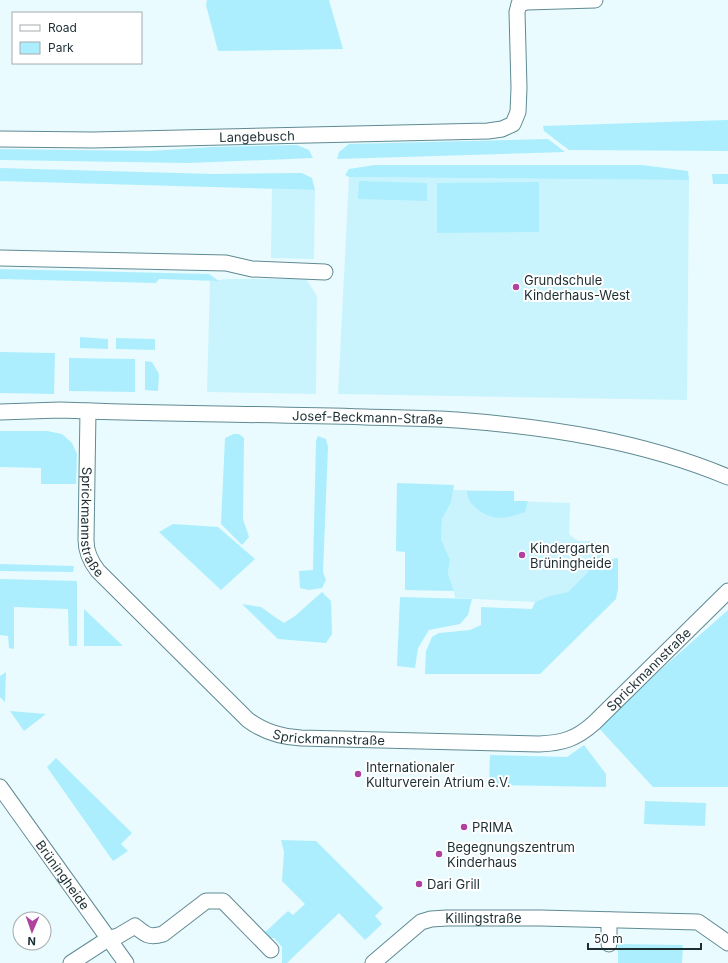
<svg xmlns="http://www.w3.org/2000/svg" width="728" height="963" viewBox="0 0 728 963" font-family="Inter,sans-serif">
  <style>
    .built { fill: #c9f4fe }
    .green { fill: #aceefd }
    .lines { fill: none; stroke-linecap: round; stroke-linejoin: round }
    .minor-casing { stroke: #608a93; stroke-width: 17 }
    .minor { stroke: #fff; stroke-width: 15 }
    .poi-dot { fill: #af419f; stroke: #fff; stroke-width: 1.5 }
    .labels { text-anchor: middle; stroke-width: 4; stroke-linejoin: round; paint-order: stroke }
    .street-label { font-size: 13px; fill: #1c2e32; stroke: #fff }
    .poi-label { font-size: 13px; fill: #1c2e32; stroke: #fff; text-anchor: start }
  </style>
  <rect width="100%" height="100%" fill="#e9fbfe"/>
  <path class="built" d="M 349,177 L 689,180 L 687,400 L 338,394 Z
    M 272,189 L 315,190 L 314,259 L 271,258 Z
    M 227,279 L 306,279 L 317,296 L 316,394 L 207,392 L 210,281 Z
    M 453,490 L 514,491 L 514,501 L 570,503 L 569,534 L 578,541 L 595,541 L 596,552 L 587,573 L 568,592 L 549,596 L 535,602 L 455,598 L 454,591 L 448,574 L 450,560 L 441,539 L 442,519 L 450,502 Z"/>
  <path class="green" d="M 207,0 L 329,0 L 343,49 L 218,51 L 206,5 Z
    M 728,120 L 728,151 L 569,150 L 544,131 L 543,126 Z
    M 548,139 L 565,152 L 337,159 L 339,152 L 349,144 Z
    M 297,145 L 309,150 L 313,158 L 189,163 L 0,160 L 0,149 L 151,151 L 211,147 Z
    M 375,165 L 642,165 L 688,171 L 689,180 L 349,177 L 345,175 L 349,169 Z
    M 0,168 L 213,174 L 302,173 L 312,178 L 315,190 L 0,181 Z
    M 712,174 L 728,174 L 728,184 L 713,184 Z
    M 359,181 L 427,183 L 427,201 L 358,199 Z
    M 539,182 L 539,232 L 437,233 L 437,183 Z
    M 0,269 L 209,274 L 219,281 L 159,279 L 156,283 L 0,279 Z
    M 80,337 L 108,339 L 108,349 L 80,348 Z
    M 116,338 L 155,339 L 155,350 L 116,349 Z
    M 0,352 L 55,353 L 54,394 L 0,393 Z
    M 69,358 L 135,359 L 135,392 L 69,391 Z
    M 145,361 L 152,362 L 159,374 L 158,391 L 145,390 Z
    M 0,431 L 47,431 L 62,434 L 72,443 L 77,454 L 76,484 L 41,484 L 41,468 L 0,467 Z
    M 234,434 L 239,434 L 244,438 L 243,519 L 249,537 L 242,545 L 221,524 L 225,438 Z
    M 318,436 L 326,439 L 328,447 L 323,572 L 326,580 L 322,588 L 309,590 L 300,588 L 299,571 L 313,570 L 316,441 Z
    M 397,483 L 454,485 L 451,502 L 442,519 L 441,539 L 450,560 L 448,574 L 454,591 L 405,590 L 405,552 L 396,551 Z
    M 467,491 L 514,491 L 514,501 L 528,501 L 525,512 C 505,519 492,522 475,507 C 470,503 467,497 467,491 Z
    M 173,524 L 218,527 L 255,559 L 221,590 L 159,532 Z
    M 603,555 L 606,560 L 618,558 L 618,589 L 616,599 L 540,674 L 425,674 L 426,651 L 432,637 L 439,633 L 470,630 L 481,625 L 481,607 L 532,609 L 535,602 L 549,596 L 568,592 L 587,573 L 594,556 Z
    M 0,564 L 74,566 L 73,572 L 0,571 Z
    M 0,579 L 77,581 L 77,646 L 69,646 L 68,609 L 14,607 L 14,649 L 9,648 L 8,636 L 0,635 Z
    M 322,592 L 331,601 L 332,634 L 326,643 L 278,639 L 242,604 L 261,607 L 272,615 L 284,623 L 295,616 Z
    M 400,597 L 472,599 L 468,615 L 460,624 L 429,630 L 418,648 L 415,668 L 397,666 Z
    M 84,609 L 123,646 L 84,646 Z
    M 728,610 L 728,787 L 653,787 L 597,726 Z
    M 6,672 L 5,702 L 0,697 L 0,676 Z
    M 10,711 L 46,714 L 24,731 Z
    M 584,745 L 606,774 L 606,787 L 489,785 L 490,755 L 567,757 Z
    M 56,758 L 132,833 L 121,844 L 128,851 L 113,861 L 47,767 Z
    M 645,801 L 706,803 L 705,826 L 644,824 Z
    M 281,840 L 316,841 L 383,908 L 375,916 L 382,924 L 365,940 L 339,913 L 287,963 L 282,963 L 282,947 L 274,938 L 267,938 L 263,934 L 288,911 L 293,915 L 305,904 L 282,881 L 284,852 Z
    M 618,944 L 683,945 L 682,963 L 618,963 Z"/>
  <g class="lines">
    <g class="minor-casing">
      <g id="minor">
        <path id="s1" d="M 0,139 L 93,140 L 488,131 L 502,129 L 513,124 L 518,112 L 519,88 L 517,12 L 519,4 L 527,2 L 595,0"/>
        <path d="M 0,258 L 226,263 L 252,269 L 325,272"/>
        <path id="s2" d="M 88,411 L 86,540 C 86,552 90,561 98,571 L 248,720 C 264,732 281,737 301,738 L 539,744 C 563,743 576,739 594,723 L 728,591"/>
        <path id="s3" d="M 0,412 L 60,410 C 161,414 263,414 365,417 C 396,418 426,418 457,420 C 549,427 642,441 728,477"/>
        <path id="s4" d="M 0,787 L 126,963"/>
        <path d="M 609,944 L 609,920"/>
        <path d="M 71,963 L 108,939 L 118,936 L 135,926 C 146,935 149,938 163,934 L 206,901 L 223,901 L 271,950"/>
        <path id="s5" d="M 373,963 L 421,922 L 431,919 L 447,918 L 540,918 L 698,922 L 728,943"/>
      </g>
    </g>
    <use href="#minor" class="minor"/>
  </g>
  <g class="poi-dot">
    <circle cx="516" cy="287" r="4"/>
    <circle cx="522" cy="555" r="4"/>
    <circle cx="358" cy="774" r="4"/>
    <circle cx="464" cy="827" r="4"/>
    <circle cx="439" cy="854" r="4"/>
    <circle cx="419" cy="884" r="4"/>
  </g>
  <g class="labels">
    <g class="street-label">
      <text dy="5" stroke="none"><textPath href="#s1" startOffset="257">Langebusch</textPath></text>
      <text dy="5" stroke="none"><textPath href="#s3" startOffset="368">Josef-Beckmann-Straße</textPath></text>
      <text dy="5" stroke="none"><textPath href="#s2" startOffset="112">Sprickmannstraße</textPath></text>
      <text dy="5" stroke="none"><textPath href="#s2" startOffset="806">Sprickmannstraße</textPath></text>
      <text dy="5" stroke="none"><textPath href="#s2" startOffset="459">Sprickmannstraße</textPath></text>
      <text dy="5" stroke="none"><textPath href="#s4" startOffset="108">Brüningheide</textPath></text>
      <text dy="5" stroke="none"><textPath href="#s5" startOffset="126">Killingstraße</textPath></text>
    </g>
    <g class="poi-label">
      <text x="524" y="285">Grundschule<tspan x="524" dy="15">Kinderhaus-West</tspan></text>
      <text x="530" y="553">Kindergarten<tspan x="530" dy="15">Brüningheide</tspan></text>
      <text x="366" y="772">Internationaler<tspan x="366" dy="15">Kulturverein Atrium e.V.</tspan></text>
      <text x="472" y="832">PRIMA</text>
      <text x="447" y="852">Begegnungszentrum<tspan x="447" dy="15">Kinderhaus</tspan></text>
      <text x="427" y="889">Dari Grill</text>
    </g>
  </g>
  <rect x="12" y="12" width="130" height="52" fill="#ffffff" stroke="#a4abad"/>
  <rect x="20" y="25" width="20" height="6" fill="#ffffff" stroke="#a4abad"/>
  <text x="48" y="32" font-size="12" fill="#1c2e32">Road</text>
  <rect x="20" y="42" width="20" height="12" fill="#aceefd" stroke="#a4abad"/>
  <text x="48" y="52" font-size="12" fill="#1c2e32">Park</text>
  <g transform="translate(32 931) rotate(182)"><circle r="19" fill="#ffffff" stroke="#a4abad"/>
  <path d="M0-3L7 15L0 10L-7 15Z" fill="#af419f"/>
  <text y="-6" font-size="11" font-weight="bold" text-anchor="middle" fill="#1c2e32">N</text>
  </g>
  <path d="M588 943v6h113v-6" fill="none" stroke="#1c2e32" stroke-width="2"/>
  <text x="594" y="943" font-size="12" fill="#1c2e32" stroke="#ffffff" stroke-width="3" paint-order="stroke">50 m</text>
</svg>
